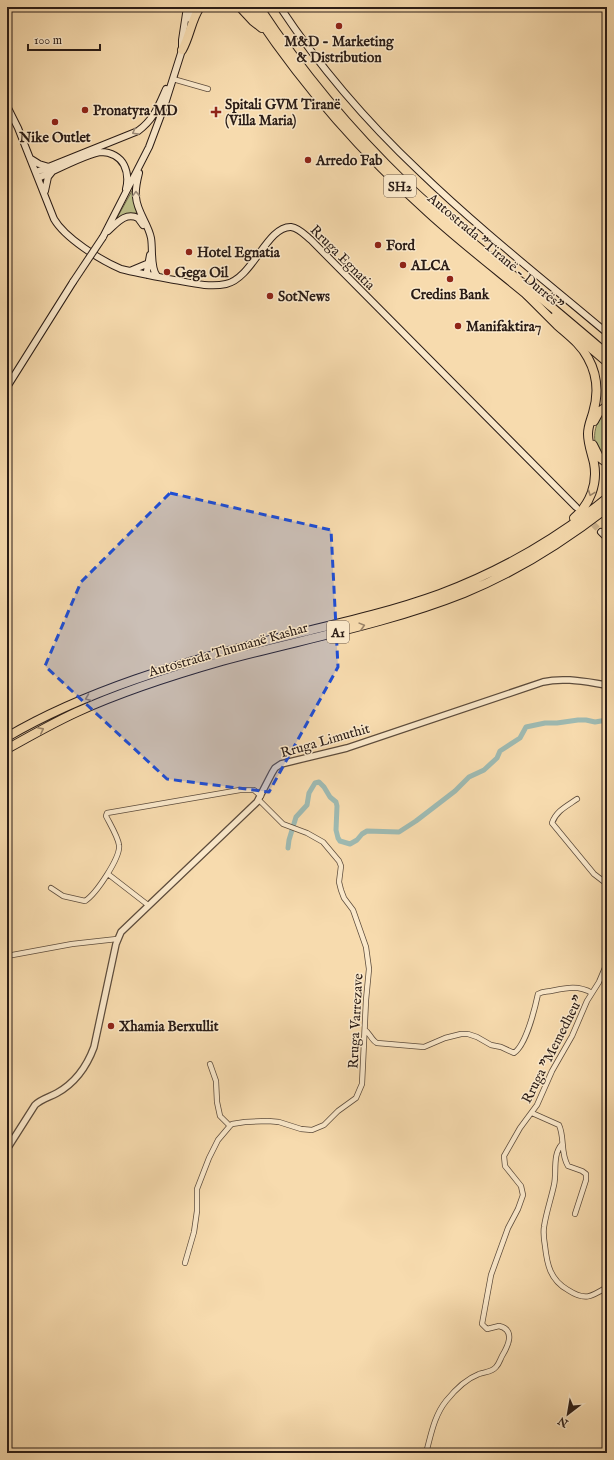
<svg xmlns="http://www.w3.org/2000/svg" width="614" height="1460" viewBox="0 0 614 1460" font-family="'IM FELL English',serif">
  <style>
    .green { fill: #bdc08a; stroke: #746e50 }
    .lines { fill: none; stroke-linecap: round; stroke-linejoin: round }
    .canal { stroke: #9ebab2; stroke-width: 5 }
    .secondary-tunnel { stroke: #ceb590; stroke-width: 6; stroke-dasharray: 6 3; stroke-linecap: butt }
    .minor-casing { stroke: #5d4c3c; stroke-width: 6 }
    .tertiary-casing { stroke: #5d4c3c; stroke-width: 8 }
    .secondary-casing { stroke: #2a1c16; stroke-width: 8 }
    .trunk-casing { stroke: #2a1c16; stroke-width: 10 }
    .motorway-casing { stroke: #2a1c16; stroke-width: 10 }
    .minor { stroke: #fae8ca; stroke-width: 4.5 }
    .tertiary { stroke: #fae8ca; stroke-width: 5.5 }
    .secondary { stroke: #fae8ca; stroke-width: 6 }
    .trunk { stroke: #f7dbae; stroke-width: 8 }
    .motorway { stroke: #f7dbae; stroke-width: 8 }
    .secondary-bridge-casing { stroke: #2a1c16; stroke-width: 8; stroke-linecap: butt }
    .secondary-bridge { stroke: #fae8ca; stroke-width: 6 }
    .oneway { stroke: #9c8c79 }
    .oneway2 { stroke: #9b856a }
    .marked { fill: #1d4ed8; fill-opacity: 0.2; stroke: #1d4ed8; stroke-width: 3; stroke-dasharray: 8 5; stroke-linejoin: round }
    .poi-dot { fill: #8f2418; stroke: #fae8ca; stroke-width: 1.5 }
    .labels { text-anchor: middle; stroke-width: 3; stroke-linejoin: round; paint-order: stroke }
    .shield { fill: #fae8ca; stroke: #68594c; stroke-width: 1 }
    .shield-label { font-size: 13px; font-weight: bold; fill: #2a1c16 }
    .poi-label { font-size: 14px; font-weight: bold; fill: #2a1c16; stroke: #fae8ca; text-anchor: start }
    .street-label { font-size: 14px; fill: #2a1c16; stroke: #fae8ca }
  </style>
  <rect width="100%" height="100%" fill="#f7dbae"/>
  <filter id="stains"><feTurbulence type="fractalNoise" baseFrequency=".005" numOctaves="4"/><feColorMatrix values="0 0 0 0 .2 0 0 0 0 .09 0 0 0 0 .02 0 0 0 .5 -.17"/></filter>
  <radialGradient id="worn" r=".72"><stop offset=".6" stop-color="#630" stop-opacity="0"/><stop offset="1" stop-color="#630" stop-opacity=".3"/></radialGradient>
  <path class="green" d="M 133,189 L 138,213 L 126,214 L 117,218 Z
    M 607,410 L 607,459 C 589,448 592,423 607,410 Z"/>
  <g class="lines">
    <path class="canal" d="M 288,848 L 289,840 L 296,817 L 307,805 L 309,793 L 315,783 L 319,782 L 324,787 L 330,797 L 336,802 L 337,806 L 336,830 L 338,838 L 340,841 L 350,844 L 357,840 L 362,834 L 367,831 L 399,832 L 416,821 L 455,791 L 469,777 L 484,770 L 497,758 L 500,751 L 520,738 L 526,727 L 545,723 L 557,723 L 578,720 L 586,720 L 595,722 L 607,720"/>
    <path class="secondary-tunnel" d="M 587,518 L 601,532"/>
    <g class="minor-casing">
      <path id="minor" d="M 173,79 L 208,89
        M 577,799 C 567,806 556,811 552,823 L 594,874 L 607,884
        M 108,874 L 148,905
        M 51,888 L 63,896 L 85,901 C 96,894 121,857 119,845 C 118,837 110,824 106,816 L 107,813 L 240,790 L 254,790 L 261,796
        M 7,956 L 72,944 L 117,939
        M 365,1030 C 370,1033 371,1040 377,1043 L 424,1047 L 445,1038 L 461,1034 L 468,1034 L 477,1037 L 491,1045 L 501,1047 L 514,1053 C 526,1045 535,1008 538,994 C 543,991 546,992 551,991 C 566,988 578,985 592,993
        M 210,1064 L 216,1081 L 217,1102 L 220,1116 L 230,1126
        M 532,1113 L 559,1125 C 565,1138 560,1153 568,1166 L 582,1171 L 586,1174 L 586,1180 L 575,1214
        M 562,1144 C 552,1155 557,1172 554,1185 C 551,1199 546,1213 544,1227 C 543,1233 544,1240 545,1246 C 547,1264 550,1280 568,1290 C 585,1301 591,1297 607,1287
        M 185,1263 L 194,1232 L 197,1211 L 197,1189 L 209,1158 L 218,1140 L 229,1127 L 232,1124 L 245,1122 L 268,1121 L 279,1122 L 301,1129 L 312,1130 L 324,1125 L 338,1111 L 356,1098 L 362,1084 L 366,1000 L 369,969 L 366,947 L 353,910 L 344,898 L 341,890 L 339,882 L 341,866 L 339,861 L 323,842 L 307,833 L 283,824 L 259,800
        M 426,1453 C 431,1435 434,1416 446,1401 C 454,1391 466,1379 479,1374 C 485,1372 492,1372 496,1367 C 499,1364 500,1360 502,1356 C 508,1346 516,1330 499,1326 L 487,1329 L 482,1324 L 491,1275 L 508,1228 L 518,1209 L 523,1195 L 521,1186 L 505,1166 L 504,1156 L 520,1128 L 537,1105 L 552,1071 L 572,1036 L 587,1001 L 599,982 L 607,963"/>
    </g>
    <g class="tertiary-casing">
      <path id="tertiary" d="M 7,1149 L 35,1105 C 41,1099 50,1097 57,1093 C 75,1083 87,1066 94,1047 L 116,944 L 121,932 L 257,802 L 272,773 L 275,768 L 281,764 L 347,748 L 543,682 C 564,677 586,682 607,685"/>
    </g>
    <g class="secondary-casing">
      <path id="secondary" d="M 280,7 C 319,66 367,122 419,171 C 478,228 544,280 607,333
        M 190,19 L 194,7
        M 182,49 L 182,40 L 187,7
        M 7,106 L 18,128 L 54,219 C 65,238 100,260 121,269 C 137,273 153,276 169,279 C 188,282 208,288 226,284 C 253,278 267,226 291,227 C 299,228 305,235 311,240 L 576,507
        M 31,159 L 39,164 L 49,167
        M 36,172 L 138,131 C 154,119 158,107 166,89
        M 139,173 C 137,181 135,189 136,197 C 137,212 148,223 151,238 C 153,249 150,268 157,276
        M 38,178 C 52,172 88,153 101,152 C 111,152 120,157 124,165 C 128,173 128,181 126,189
        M 45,191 L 48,177 L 52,172
        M 108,231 C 117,223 125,212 138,218 L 143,225
        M 103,237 L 149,147 L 164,107 L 183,47
        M 130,271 L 149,263
        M 148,275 L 147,271 L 150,255
        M 7,387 L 73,282
        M 601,532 L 607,538"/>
    </g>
    <g class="trunk-casing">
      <path id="trunk" d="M 240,7 L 253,21 L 262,28
        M 251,7 C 301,83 361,152 429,213 C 462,243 497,270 531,298
        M 259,7 C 301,71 350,130 406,184 C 444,220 485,253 526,286 C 553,308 580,331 607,354
        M 182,50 C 190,36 191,20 200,7
        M 554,317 L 607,362"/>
    </g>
    <g class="motorway-casing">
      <path id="motorway" d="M 527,295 C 537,305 547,315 557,325 C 568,335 581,344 588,358 C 598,376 599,393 593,413 C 591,420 588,426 588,434 C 588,444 592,454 594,463 C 598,484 590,504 574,518
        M 594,421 L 599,412 L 607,406
        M 593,445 L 599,457 L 607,463
        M 7,737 C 85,691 183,662 270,640 C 327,626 385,614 440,594 C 501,571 557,539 607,498
        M 7,749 C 30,736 53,723 77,712 C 123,691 173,675 222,661 C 303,639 386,624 464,593 C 516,572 563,542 607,508"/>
    </g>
    <use href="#minor" class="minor"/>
    <use href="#tertiary" class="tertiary"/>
    <use href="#secondary" class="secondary"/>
    <use href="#trunk" class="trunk"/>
    <use href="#motorway" class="motorway"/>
    <g class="secondary-bridge-casing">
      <path id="secondary-bridge" d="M 73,282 L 103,237"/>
    </g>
    <use href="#secondary-bridge" class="secondary-bridge"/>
  </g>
  <defs><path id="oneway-chevron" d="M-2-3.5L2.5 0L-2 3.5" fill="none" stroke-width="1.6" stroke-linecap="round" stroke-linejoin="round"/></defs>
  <g class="oneway">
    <use href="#oneway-chevron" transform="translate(135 132) rotate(152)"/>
    <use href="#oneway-chevron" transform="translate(136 194) rotate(-92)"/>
  </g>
  <g class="oneway2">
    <use href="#oneway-chevron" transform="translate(591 493) rotate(110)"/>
    <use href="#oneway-chevron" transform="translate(362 626) rotate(-15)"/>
    <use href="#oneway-chevron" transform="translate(88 698) rotate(158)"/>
    <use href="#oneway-chevron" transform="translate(41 730) rotate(-27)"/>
  </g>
  <path class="marked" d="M 170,493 L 331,530 L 338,667 L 269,792 L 167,779 L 45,666 L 81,582 Z"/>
  <g class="poi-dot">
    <circle cx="339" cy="26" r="4"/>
    <circle cx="85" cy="110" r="4"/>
    <path d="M214 106h4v4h4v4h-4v4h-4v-4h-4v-4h4z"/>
    <circle cx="55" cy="122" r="4"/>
    <circle cx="308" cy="160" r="4"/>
    <circle cx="378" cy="245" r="4"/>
    <circle cx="189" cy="252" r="4"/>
    <circle cx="403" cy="265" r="4"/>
    <circle cx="167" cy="272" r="4"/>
    <circle cx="450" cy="279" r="4"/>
    <circle cx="270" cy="296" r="4"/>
    <circle cx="458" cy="326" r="4"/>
    <circle cx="111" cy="1026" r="4"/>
  </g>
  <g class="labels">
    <g class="shield">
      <rect x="384" y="175" width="32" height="22" rx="3"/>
      <rect x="327" y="621" width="22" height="22" rx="3"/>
    </g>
    <g class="shield-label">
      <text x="400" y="191">SH2</text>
      <text x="338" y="637">A1</text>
    </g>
    <g class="poi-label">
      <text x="339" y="46" text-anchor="middle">M&amp;D - Marketing<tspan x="339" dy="16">&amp; Distribution</tspan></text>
      <text x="225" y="109">Spitali GVM Tiranë<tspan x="225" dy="16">(Villa Maria)</tspan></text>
      <text x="93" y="115">Pronatyra MD</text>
      <text x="55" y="142" text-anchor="middle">Nike Outlet</text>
      <text x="316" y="165">Arredo Fab</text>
      <text x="386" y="250">Ford</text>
      <text x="197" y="257">Hotel Egnatia</text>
      <text x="411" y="270">ALCA</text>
      <text x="175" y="277">Gega Oil</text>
      <text x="450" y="299" text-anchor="middle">Credins Bank</text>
      <text x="278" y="301">SotNews</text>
      <text x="466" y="331">Manifaktira7</text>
      <text x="119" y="1031">Xhamia Berxullit</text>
    </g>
    <g class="street-label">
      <text transform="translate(496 251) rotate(40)" y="5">Autostrada "Tiranë - Durrës"</text>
      <text transform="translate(343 257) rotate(45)" y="5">Rruga Egnatia</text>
      <text transform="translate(228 649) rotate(-16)" y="5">Autostrada Thumanë Kashar</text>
      <text transform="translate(325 740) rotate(-16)" y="5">Rruga Limuthit</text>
      <text transform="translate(355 1021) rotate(-87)" y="5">Rruga Varrezave</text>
      <text transform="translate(552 1049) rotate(-63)" y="5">Rruga "Memedheu"</text>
    </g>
  </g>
  <rect width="614" height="1460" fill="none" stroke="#f7dbae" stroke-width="24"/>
  <rect x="8" y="8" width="598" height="1444" fill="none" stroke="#2a1c16" stroke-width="2"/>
  <rect x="12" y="12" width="590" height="1436" fill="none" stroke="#2a1c16"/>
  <g transform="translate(568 1414) rotate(211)" stroke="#fae8ca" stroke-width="3" paint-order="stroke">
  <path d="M0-3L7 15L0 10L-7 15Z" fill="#2a1c16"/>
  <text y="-6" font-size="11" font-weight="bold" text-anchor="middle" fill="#2a1c16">N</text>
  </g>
  <path d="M28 44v6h72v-6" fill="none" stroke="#2a1c16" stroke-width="2"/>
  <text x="34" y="44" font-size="12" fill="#2a1c16" stroke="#fae8ca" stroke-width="3" paint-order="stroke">100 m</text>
  <rect width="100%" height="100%" filter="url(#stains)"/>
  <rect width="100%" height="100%" fill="url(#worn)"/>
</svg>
